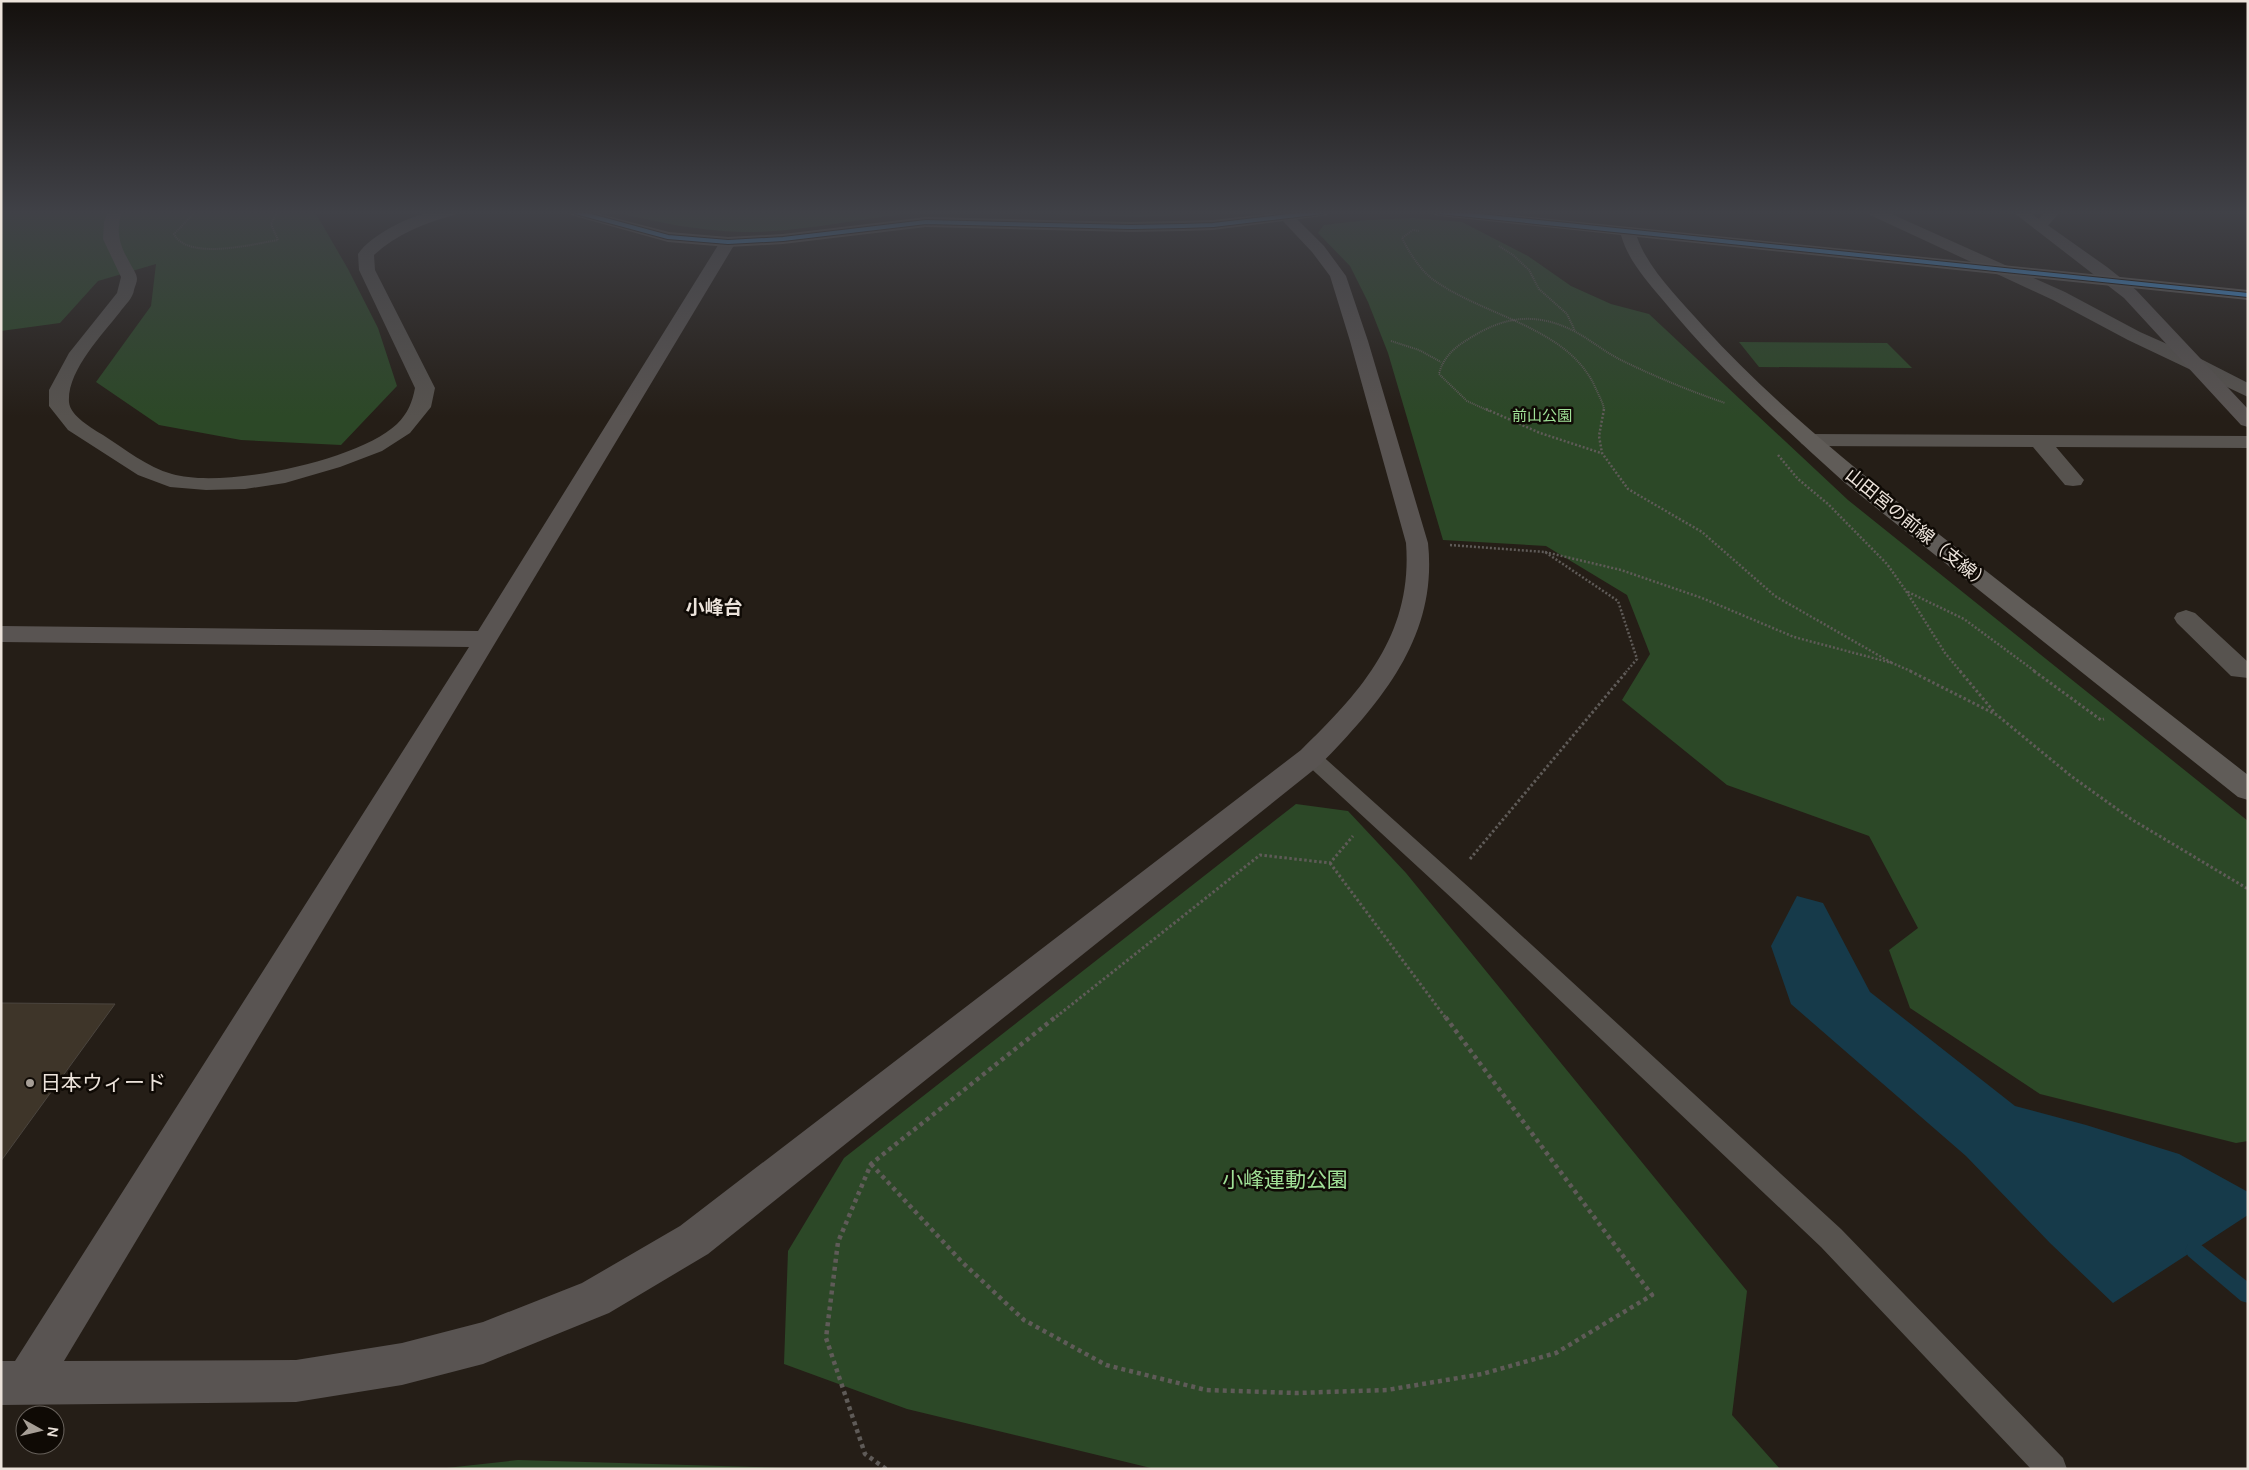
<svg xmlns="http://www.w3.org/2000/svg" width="2249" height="1470" viewBox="0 0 2249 1470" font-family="Manrope,'Noto Sans JP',sans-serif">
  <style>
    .green { fill: #2c4827 }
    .water { fill: #163a4a }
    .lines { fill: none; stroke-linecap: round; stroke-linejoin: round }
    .stream { fill: #163a4a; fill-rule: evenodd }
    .building { fill: #3e3529; stroke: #4b453f }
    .path-far3 { stroke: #5f5b58; stroke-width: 2; stroke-dasharray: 1 1; stroke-linecap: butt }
    .path-far2 { stroke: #5f5b58; stroke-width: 2.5; stroke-dasharray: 2 2; stroke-linecap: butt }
    .path-far1 { stroke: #5f5b58; stroke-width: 3; stroke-dasharray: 2.5 2.5; stroke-linecap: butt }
    .path { stroke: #5f5b58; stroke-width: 4.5; stroke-dasharray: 4 4; stroke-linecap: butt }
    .lane { fill: #57534f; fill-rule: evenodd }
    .street { fill: #57534f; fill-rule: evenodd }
    .secondary { fill: #595452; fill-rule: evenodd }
    .primary { fill: #605c58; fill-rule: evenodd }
    .bus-1-casing { stroke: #0f0a05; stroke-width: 6 }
    .bus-1 { stroke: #4094de; stroke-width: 4 }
    .poi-dot { fill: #a69e96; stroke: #0f0a05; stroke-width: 2 }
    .labels { text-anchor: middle; stroke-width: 5; stroke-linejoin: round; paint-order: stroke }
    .far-park-label { font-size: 15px; fill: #a0e197; stroke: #0f0a05 }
    .street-label { font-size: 18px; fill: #ece3db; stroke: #0f0a05 }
    .neighbourhood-label { font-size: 19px; font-weight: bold; fill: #ece3db; stroke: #0f0a05 }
    .near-poi-label { font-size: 21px; fill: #ece3db; stroke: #0f0a05; text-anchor: start }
    .near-park-label { font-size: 21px; fill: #a0e197; stroke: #0f0a05 }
  </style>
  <rect width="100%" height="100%" fill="#251e17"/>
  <path class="green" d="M 1,212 L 315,212 L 348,269 L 378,328 L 397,386 L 341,445 L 241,440 L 159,425 L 96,382 L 151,306 L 156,264 L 98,281 L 60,323 L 1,331 Z
    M 614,212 L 923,212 C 863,217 802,233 742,232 C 698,231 657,222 614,212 Z
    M 970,212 L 1229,212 L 1141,217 Z
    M 1413,218 L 1462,222 L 1528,256 L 1571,286 L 1611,304 L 1649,314 L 1848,500 L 2248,821 L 2248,1141 L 2236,1143 L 2040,1094 L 1910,1008 L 1889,950 L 1918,928 L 1869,836 L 1727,785 L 1622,700 L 1650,654 L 1627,595 L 1546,546 L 1443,540 L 1388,353 L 1368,302 L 1350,266 L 1318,233 L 1324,225 L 1367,220 Z
    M 1739,342 L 1887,343 L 1912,368 L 1759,367 Z
    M 1296,804 L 1348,811 L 1406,873 L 1747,1291 L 1732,1415 L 1780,1469 L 1155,1469 L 907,1409 L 784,1364 L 788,1251 L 844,1158 Z
    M 518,1460 L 819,1469 L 437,1469 Z"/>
  <path class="water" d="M 1797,896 L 1823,903 L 1870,992 L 2015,1106 L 2086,1125 L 2179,1154 L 2248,1192 L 2248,1215 L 2113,1303 L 2050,1243 L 1966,1156 L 1791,1004 L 1771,946 Z"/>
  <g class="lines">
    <path class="stream" d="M 2194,1241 L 2200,1244 L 2248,1282 L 2248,1303 L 2241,1301 L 2188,1256 L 2185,1250 L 2188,1244 Z"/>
  </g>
  <path class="building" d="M 1,1003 L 115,1004 L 1,1161 Z"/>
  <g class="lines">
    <path class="path-far3" d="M 195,212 L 174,234 C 188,261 253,244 278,240 L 271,224 L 277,212
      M 1419,231 L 1413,230 L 1402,238 C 1409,252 1419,268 1431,278 C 1483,317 1569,326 1596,389 C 1599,396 1604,404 1604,411
      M 1499,246 L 1513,255 L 1529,270 L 1539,289 L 1567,314 L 1575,331
      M 1391,341 L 1419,350 L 1441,362
      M 1489,411 L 1467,401 L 1439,374 C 1443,357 1455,347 1470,338 C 1505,316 1536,312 1574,331 C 1591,340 1606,353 1623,361 C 1656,377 1690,391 1725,403"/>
    <path class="path-far2" d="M 1486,409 L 1540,433 L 1601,453
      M 1604,409 L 1599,436 L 1602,453 L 1628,489 L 1702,532 L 1775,596 L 1892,663
      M 1778,455 L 1798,479 L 1828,504 L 1887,564 L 1906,591
      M 1450,545 L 1545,552 L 1618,601 L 1637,659 L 1626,672
      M 1545,552 L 1621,570 L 1702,598 L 1794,637 L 1892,663 L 1913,672
      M 1961,672 L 1945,653 L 1906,591 L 1964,619 L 2036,672"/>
    <path class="path-far1" d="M 1910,671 L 1997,715 L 2071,776 L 2131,819 L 2248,889
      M 1960,671 L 1995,713
      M 2034,671 L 2101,720 L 2104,719
      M 1470,859 L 1627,671
      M 1330,863 L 1445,1017
      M 1056,1017 L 1260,855 L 1330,863 L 1353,836"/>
    <path class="path" d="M 871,1164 L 962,1262 L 1024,1320 L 1106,1365 L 1206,1390 L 1296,1393 L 1387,1390 L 1482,1374 L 1556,1353 L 1652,1295 L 1444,1015
      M 886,1469 L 865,1454 L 826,1338 L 838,1242 L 871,1164 L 1058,1015"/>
    <path class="lane" d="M 1311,750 L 1318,752 L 1473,891 L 1841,1229 L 2063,1458 L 2067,1469 L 2031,1469 L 1821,1247 L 1457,903 L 1304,762 L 1301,757 L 1304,752 Z"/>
    <path class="street" d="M 108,212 L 122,212 C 115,233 120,246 131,265 C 133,269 137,274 137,279 C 137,282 135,286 134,290 C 133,298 125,305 120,312 C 102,335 67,371 69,402 C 70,416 93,429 103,435 C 125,449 147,467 172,474 C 223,489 358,461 397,424 C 408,413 412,403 415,388 L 359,270 L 358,254 C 371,235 410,215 433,212 C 440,211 449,212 456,212 L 454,215 C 424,223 397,234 374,255 L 375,270 L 435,388 L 431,407 L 410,433 L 382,451 L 340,467 L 285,483 L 245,489 L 206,490 L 170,487 L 138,475 L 68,430 L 49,406 L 49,390 L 69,353 L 117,293 L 121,277 L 103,239 L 104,222 Z
      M 1868,212 L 1887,212 L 2065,292 L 2140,332 L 2201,359 L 2248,383 L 2248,397 L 2128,340 L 2053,300 L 1870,215 Z
      M 2045,212 L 2060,212 L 2045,229 L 2035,229 L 2032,226 Z
      M 1809,434 L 2248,436 L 2248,448 L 2056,447 L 2084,480 L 2081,485 L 2073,486 L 2065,485 L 2033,447 L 1809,446 L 1802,444 L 1799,440 L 1802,436 Z
      M 2186,610 L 2195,613 L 2248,662 L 2248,678 L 2231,676 L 2177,623 L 2174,618 L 2177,613 Z"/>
    <path class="secondary" d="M 1280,212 L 1290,212 L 1324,246 L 1346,276 L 1368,341 L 1428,543 C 1438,636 1382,701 1321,764 L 708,1254 L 609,1313 L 483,1364 L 402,1385 L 296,1402 L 1,1405 L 1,1361 L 15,1361 L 469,647 L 1,642 L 1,626 L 478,631 L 720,242 L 722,239 L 734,239 L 736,242 L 64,1361 L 296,1360 L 402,1343 L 483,1322 L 582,1283 L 680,1226 L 1301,750 C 1362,691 1413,634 1406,543 L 1350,341 L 1330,276 L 1312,252 L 1280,218 L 1277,215 Z
      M 2013,212 L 2029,212 L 2107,267 L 2136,290 L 2248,409 L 2248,427 L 2241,425 L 2124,298 Z"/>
    <path class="primary" d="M 569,212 L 592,212 L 669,232 L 728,237 L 783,234 L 926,217 L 1131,222 L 1213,220 L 1287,212 L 1329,212 L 1327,215 L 1322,216 L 1213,230 L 1183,231 L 1131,232 L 926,227 L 783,244 L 728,247 L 668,242 L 571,215 Z
      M 1433,212 L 1481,212 L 2248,290 L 2248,300 L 1637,237 C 1648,269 1681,301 1703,326 C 1783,414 1878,487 1972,560 C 2064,632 2156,703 2248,775 L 2248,800 L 2238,797 L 1845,483 C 1781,425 1717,367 1662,299 C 1646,280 1628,260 1621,235 L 1440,216 L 1435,215 Z"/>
    <g class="bus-1-casing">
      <path id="bus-1" d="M 576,212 L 668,237 L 728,242 L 783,239 L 926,222 L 1131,227 L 1183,226 L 1213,225 L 1322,212
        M 1440,212 L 2248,295"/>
    </g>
    <use href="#bus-1" class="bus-1"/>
  </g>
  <linearGradient id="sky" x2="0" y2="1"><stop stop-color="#14100d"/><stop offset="0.51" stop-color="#404147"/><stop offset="1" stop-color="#404147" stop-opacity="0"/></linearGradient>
  <rect width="2249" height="417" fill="url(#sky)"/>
  <circle class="poi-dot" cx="30" cy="1083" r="5"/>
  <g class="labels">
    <g class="far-park-label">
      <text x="1542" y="421">前山公園</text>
    </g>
    <g class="street-label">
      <text transform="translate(1918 529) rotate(39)" y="6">山田宮の前線（支線）</text>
    </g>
    <g class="neighbourhood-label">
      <text x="714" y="614">小峰台</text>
    </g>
    <g class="near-poi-label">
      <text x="40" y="1090">日本ウィード</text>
    </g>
    <g class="near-park-label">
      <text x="1285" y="1187">小峰運動公園</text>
    </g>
  </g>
  <rect width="2249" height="1470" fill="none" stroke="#ece3db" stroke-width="5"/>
  <g transform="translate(40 1430) rotate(98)"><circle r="24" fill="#0f0a05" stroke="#67615b"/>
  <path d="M0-4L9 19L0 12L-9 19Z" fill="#a69e96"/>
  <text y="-8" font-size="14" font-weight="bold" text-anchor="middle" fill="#ece3db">N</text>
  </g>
</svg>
